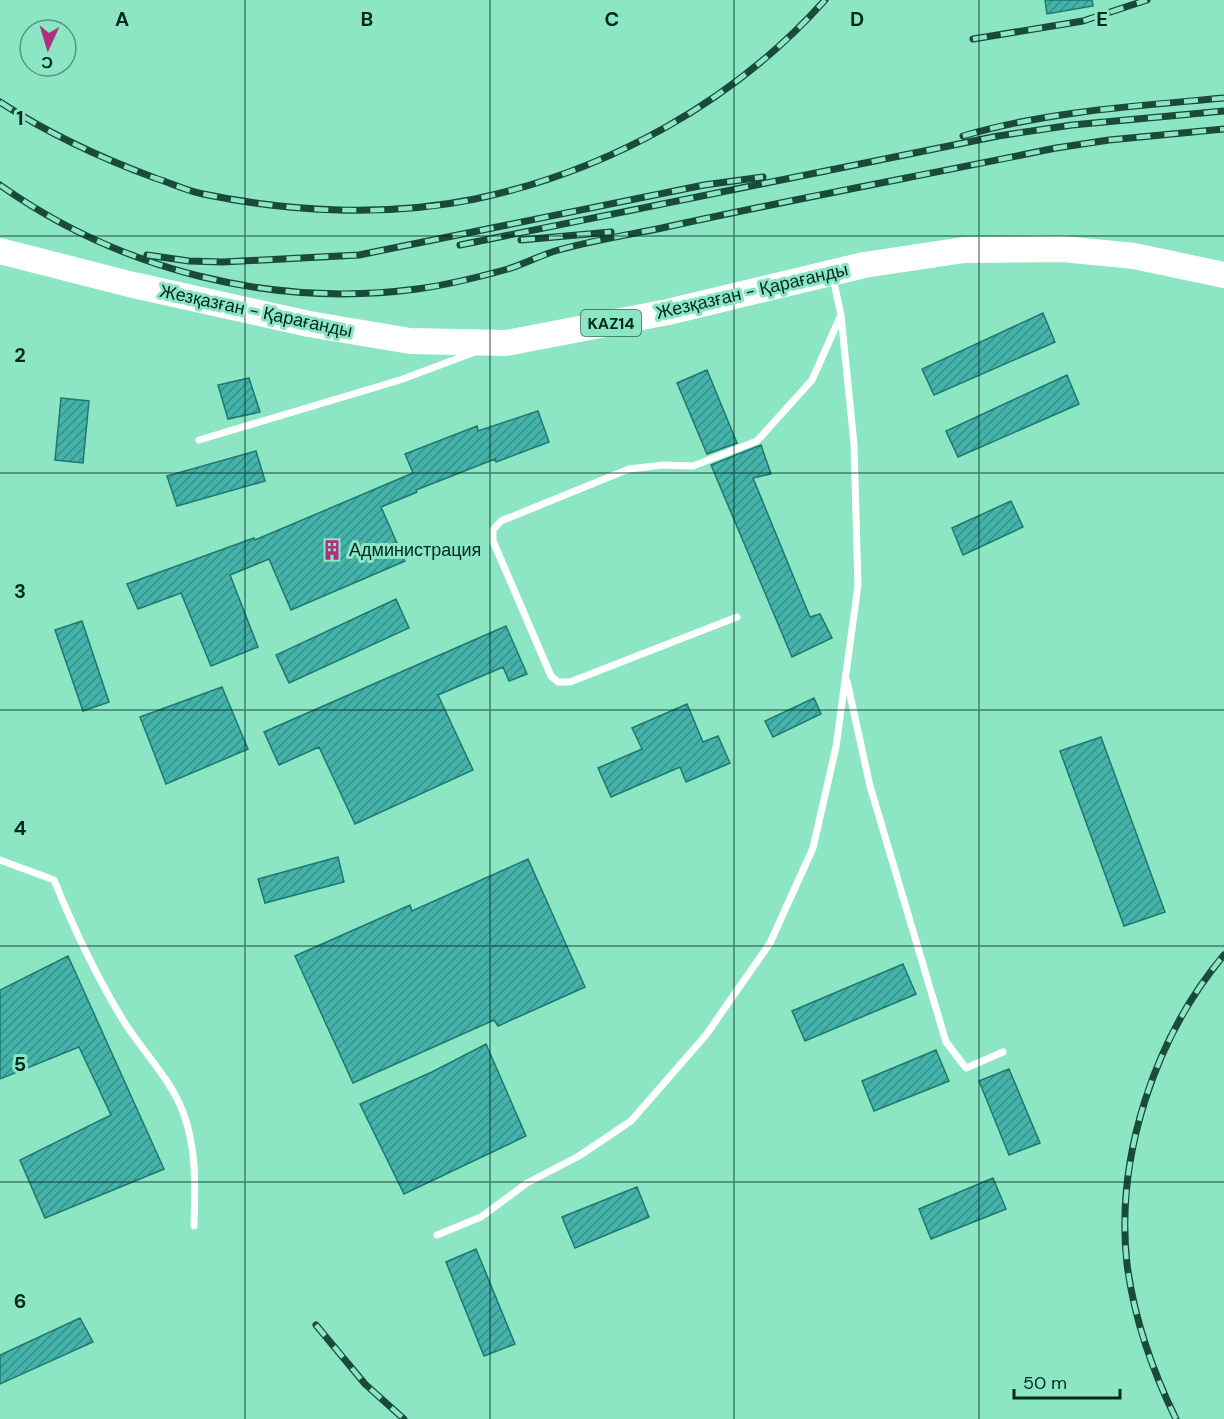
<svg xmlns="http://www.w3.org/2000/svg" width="1224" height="1419" viewBox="0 0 1224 1419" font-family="'DM Sans',sans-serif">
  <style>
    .building { fill: url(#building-hatch); stroke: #1f7770; stroke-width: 1.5 }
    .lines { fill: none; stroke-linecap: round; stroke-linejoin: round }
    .lane { stroke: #fff; stroke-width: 7 }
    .highway { stroke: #fff; stroke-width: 26 }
    .rail-casing { stroke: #194a3a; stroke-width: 7 }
    .rail { stroke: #8ce6c3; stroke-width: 4.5; stroke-dasharray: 14; stroke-linecap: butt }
    .grid { fill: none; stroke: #01291d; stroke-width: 1.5; stroke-opacity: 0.55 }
    .labels { text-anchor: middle; stroke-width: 6; stroke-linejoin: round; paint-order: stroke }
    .shield { fill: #8ce6c3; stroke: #2b624f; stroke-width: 1.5 }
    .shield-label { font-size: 16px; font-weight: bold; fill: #01291d }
    .street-label { font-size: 18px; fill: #01291d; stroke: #8ce6c3 }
    .poi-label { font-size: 18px; fill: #01291d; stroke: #8ce6c3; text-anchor: start }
    .grid-label { font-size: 20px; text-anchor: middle; font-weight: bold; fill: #01291d; stroke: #8ce6c3; stroke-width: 6; stroke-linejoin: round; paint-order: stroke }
  </style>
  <defs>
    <pattern id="building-hatch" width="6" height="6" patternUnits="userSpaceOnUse" patternTransform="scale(1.5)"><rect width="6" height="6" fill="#44b3a9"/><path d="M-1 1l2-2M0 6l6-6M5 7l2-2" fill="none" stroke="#369289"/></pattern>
  </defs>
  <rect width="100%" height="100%" fill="#8ce6c3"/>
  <path class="building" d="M 1045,0 L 1092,0 L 1093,6 L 1047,14 Z
    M 1043,313 L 1055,342 L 934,395 L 922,369 Z
    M 707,370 L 737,443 L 707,454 L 677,383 Z
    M 1067,375 L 1079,404 L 958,457 L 946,431 Z
    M 249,378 L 260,412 L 228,419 L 218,385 Z
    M 61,398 L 89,401 L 83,463 L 55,460 Z
    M 538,411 L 549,442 L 496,462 L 495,459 L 416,490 L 417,492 L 381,507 L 405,561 L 291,610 L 269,559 L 230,575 L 258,647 L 211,666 L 181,593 L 138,609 L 127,584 L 254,538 L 255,540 L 413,473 L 405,454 L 477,426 L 478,431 Z
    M 761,445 L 771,474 L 753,478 L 810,617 L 820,614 L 832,638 L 792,657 L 711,465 Z
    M 256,451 L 265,481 L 177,506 L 167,476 Z
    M 1011,501 L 1023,527 L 963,555 L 952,528 Z
    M 396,599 L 409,628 L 289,683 L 276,655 Z
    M 82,621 L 109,702 L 83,711 L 55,630 Z
    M 506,626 L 527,674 L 509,681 L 503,667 L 438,695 L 473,770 L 355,824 L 319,747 L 279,765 L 264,732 Z
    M 222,687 L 248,749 L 166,784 L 140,717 Z
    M 814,698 L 821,714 L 773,737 L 765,721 Z
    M 687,704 L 703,742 L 718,736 L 730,763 L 686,782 L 680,767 L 611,797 L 598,768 L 642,749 L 632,728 Z
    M 1101,737 L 1165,912 L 1124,926 L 1060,751 Z
    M 338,857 L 344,882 L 265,903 L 258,879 Z
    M 528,859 L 585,987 L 498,1026 L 494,1020 L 353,1083 L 295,956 L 410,905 L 412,911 Z
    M 68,956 L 164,1169 L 45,1218 L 20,1160 L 111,1115 L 79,1047 L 0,1079 L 0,990 Z
    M 903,964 L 916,994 L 805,1041 L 792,1011 Z
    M 486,1044 L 526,1136 L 404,1194 L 360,1104 L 432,1072 Z
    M 936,1050 L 949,1081 L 874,1111 L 862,1081 Z
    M 1009,1069 L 1040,1143 L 1009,1155 L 979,1081 Z
    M 993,1178 L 1006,1209 L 931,1239 L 919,1209 Z
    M 637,1187 L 649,1217 L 575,1248 L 562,1217 Z
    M 476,1249 L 515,1344 L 484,1356 L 446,1262 Z
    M 80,1318 L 93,1342 L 0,1384 L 0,1355 Z"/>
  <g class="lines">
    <path class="lane" d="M 199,440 L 400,380 L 475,352
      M 737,617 L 570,682 L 558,682 L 551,676 L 493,541 L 493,530 L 501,521 L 629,469 L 663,465 L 693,466 L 757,441 L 812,380 L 841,315 L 833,278
      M 847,681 L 870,786 L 946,1042 L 966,1068 L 1003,1052
      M 0,860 L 54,880 C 74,929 96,976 123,1020 C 142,1051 170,1078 183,1112 C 197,1150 195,1186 194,1226
      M 437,1235 L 481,1217 L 527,1183 L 579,1156 L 631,1121 L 706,1035 L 770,943 L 813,848 L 836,747 L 858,585 L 854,444 L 841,315"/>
    <path class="highway" d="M 0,251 L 129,284 L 309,324 L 410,341 L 506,343 L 668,312 L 864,265 L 964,250 L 1063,249 L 1134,256 L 1224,275"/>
    <g class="rail-casing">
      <path id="rail" d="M 973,39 L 1083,21 L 1147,0
        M 0,102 C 49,134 101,158 155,178 C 171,183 187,191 203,194 C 290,212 387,217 475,199 C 608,171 734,102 825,0
        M 963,136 C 1048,111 1137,106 1224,98
        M 0,185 C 120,270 271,308 417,289 C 447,285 479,277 508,269 C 524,264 539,256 555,251 C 589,241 627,235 662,228 C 793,199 925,175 1056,148 L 1109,140 L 1224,129
        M 521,240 L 611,232
        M 460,245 L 998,136 L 1072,125 L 1224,111
        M 147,255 L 189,261 L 223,262 L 359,255 L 704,185 L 763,177
        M 316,1325 L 365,1384 L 404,1419
        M 1176,1419 C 1152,1370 1134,1318 1127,1264 C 1115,1157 1155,1037 1224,955"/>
    </g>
    <use href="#rail" class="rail"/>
  </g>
  <path class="grid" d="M 245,0 L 245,1419M 490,0 L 490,1419M 734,0 L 734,1419M 979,0 L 979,1419M 0,236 L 1224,236M 0,473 L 1224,473M 0,710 L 1224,710M 0,946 L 1224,946M 0,1182 L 1224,1182"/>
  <defs>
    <g id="building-bare" transform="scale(1.62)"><path d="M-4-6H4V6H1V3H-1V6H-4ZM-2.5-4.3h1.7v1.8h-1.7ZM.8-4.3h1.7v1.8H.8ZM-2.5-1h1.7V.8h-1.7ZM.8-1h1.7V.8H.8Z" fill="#ae307f" stroke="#8ce6c3" stroke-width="2.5" paint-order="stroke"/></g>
  </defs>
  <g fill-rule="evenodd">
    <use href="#building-bare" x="332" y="550"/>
  </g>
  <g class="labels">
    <rect class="shield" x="581" y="310" width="60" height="26" rx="4.5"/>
    <g class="shield-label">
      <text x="611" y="329">KAZ14</text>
    </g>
    <g class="street-label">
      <text transform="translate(752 291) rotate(-13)" y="6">Жезқазған - Қарағанды</text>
      <text transform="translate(256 311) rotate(12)" y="6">Жезқазған - Қарағанды</text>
    </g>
    <g class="poi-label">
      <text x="349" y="556">Администрация</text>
    </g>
  </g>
  <g class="grid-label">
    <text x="122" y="26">A</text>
    <text x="367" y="26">B</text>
    <text x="612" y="26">C</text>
    <text x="857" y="26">D</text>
    <text x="1102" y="26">E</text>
    <text x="20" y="125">1</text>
    <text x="20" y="362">2</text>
    <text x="20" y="598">3</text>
    <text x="20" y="835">4</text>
    <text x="20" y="1071">5</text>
    <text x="20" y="1308">6</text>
  </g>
  <g transform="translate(48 48) rotate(184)"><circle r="28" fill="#8ce6c3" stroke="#549a81" stroke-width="1.5"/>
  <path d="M0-4.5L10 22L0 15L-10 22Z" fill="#ae307f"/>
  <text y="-9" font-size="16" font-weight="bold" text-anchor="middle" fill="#01291d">С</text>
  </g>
  <path d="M1014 1389v9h106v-9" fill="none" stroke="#01291d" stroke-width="3"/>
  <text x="1023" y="1389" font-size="18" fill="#01291d" stroke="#8ce6c3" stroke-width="4.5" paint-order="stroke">50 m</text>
</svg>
